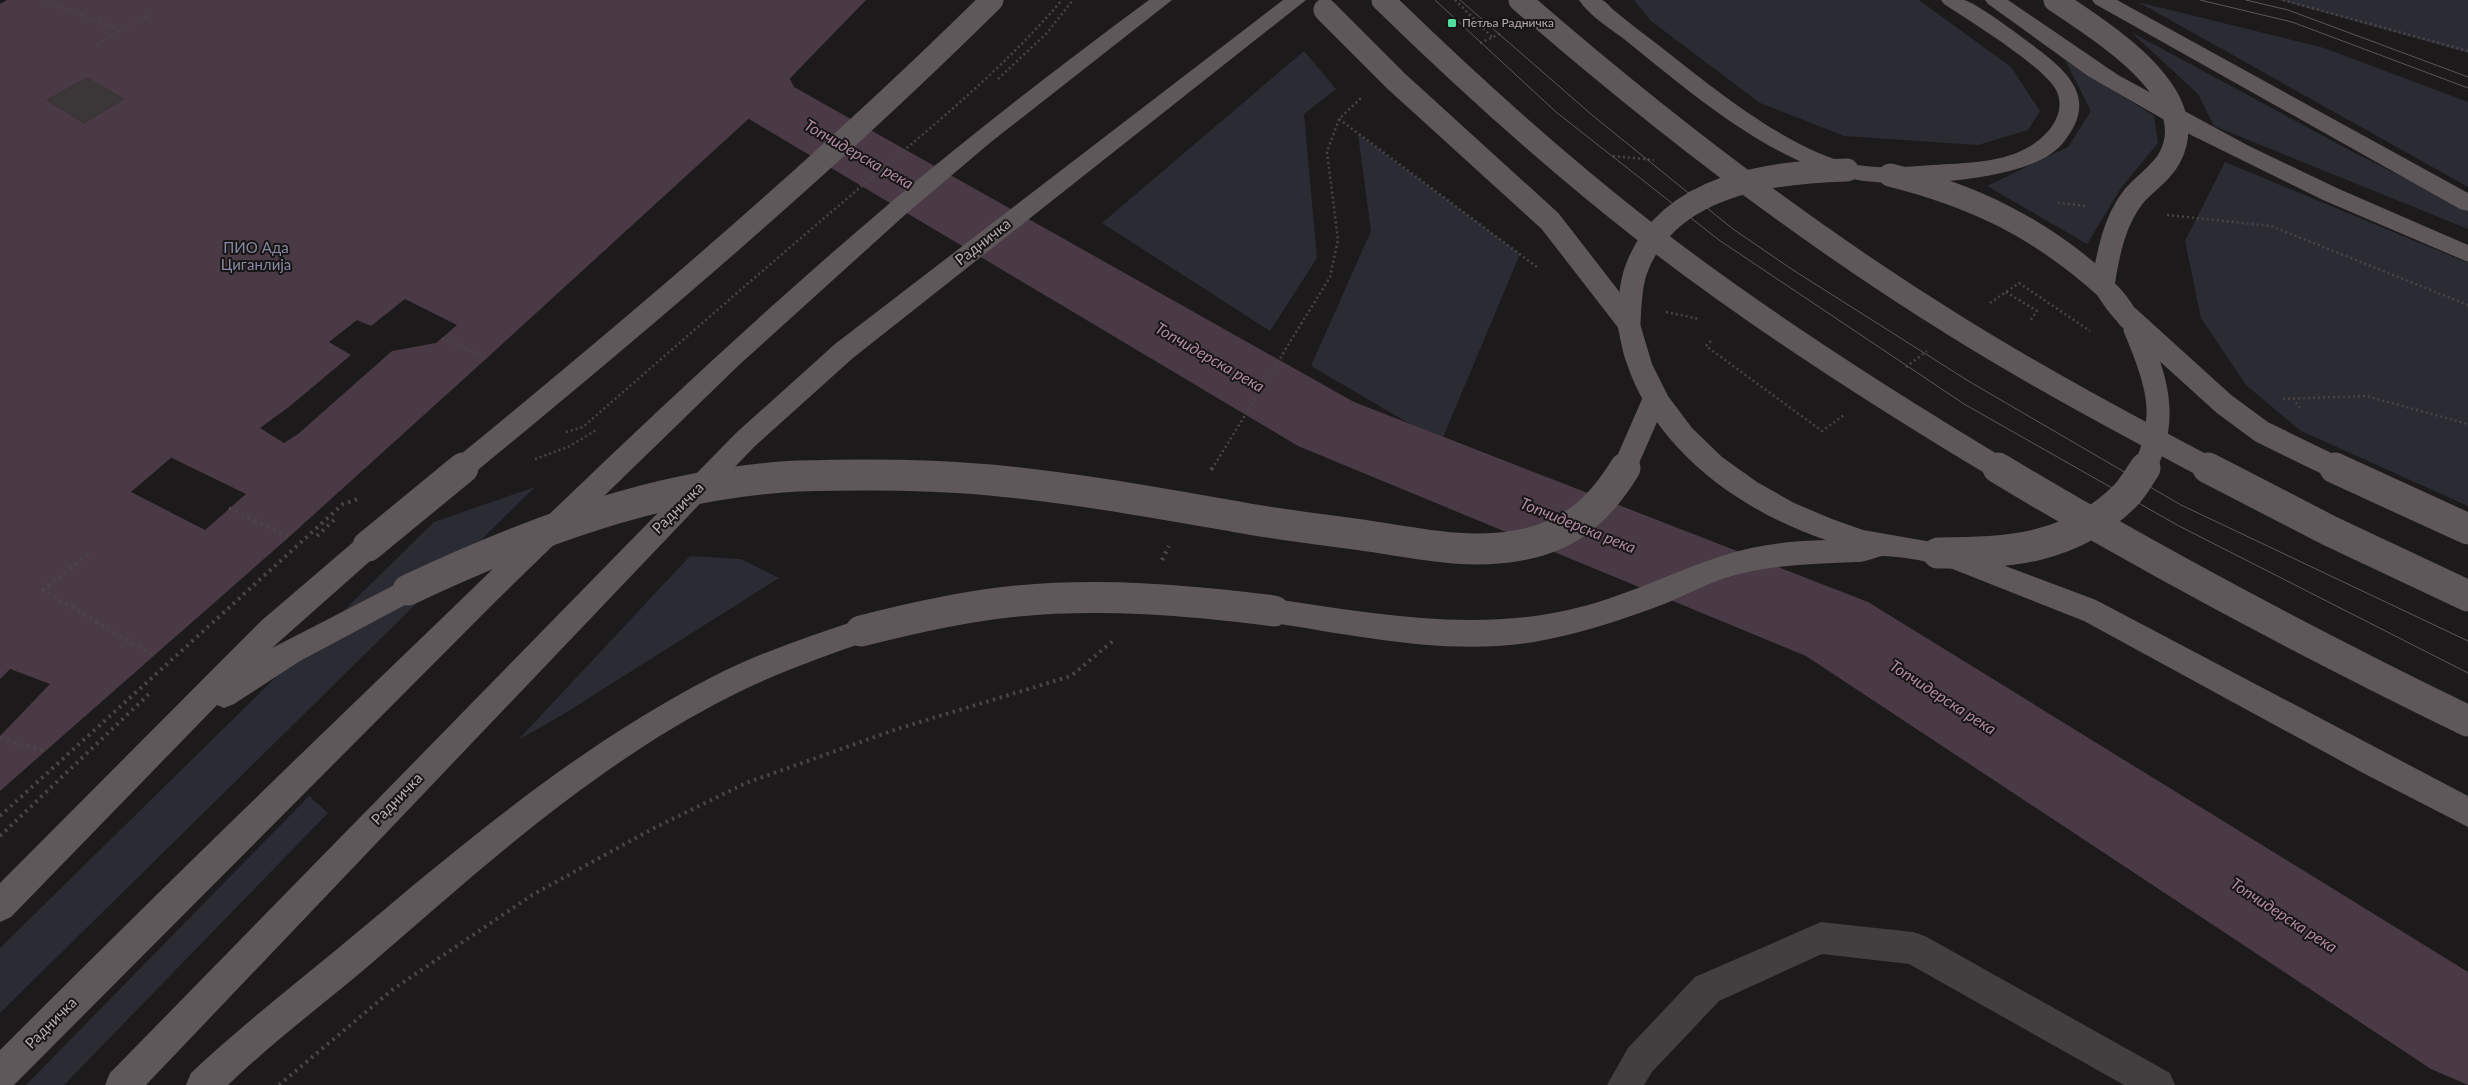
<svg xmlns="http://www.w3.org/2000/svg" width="2468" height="1085" viewBox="0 0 2468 1085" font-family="Lato,sans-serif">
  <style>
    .green { fill: #2b2b33 }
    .water { fill: #4a3a45 }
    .pier { fill: #1c1a1a }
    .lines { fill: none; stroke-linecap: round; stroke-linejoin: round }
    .river { fill: #4a3a45; fill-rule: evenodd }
    .building { fill: #3b3739; stroke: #383435 }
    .path-far1 { stroke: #4a4446; stroke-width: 2.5; stroke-dasharray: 2 3; stroke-linecap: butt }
    .path { stroke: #4a4446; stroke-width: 4; stroke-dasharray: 2.5 4.5; stroke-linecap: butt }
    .minor { fill: #433e3f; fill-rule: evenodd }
    .major { fill: #5f585a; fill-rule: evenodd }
    .tram { stroke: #5d5759; stroke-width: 1 }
    .major-bridge-far1 { stroke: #5f585a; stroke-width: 23 }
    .major-bridge { stroke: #5f585a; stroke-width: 31 }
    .poi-dot { fill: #50de9e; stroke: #171515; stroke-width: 2 }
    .labels { text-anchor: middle; stroke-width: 4; stroke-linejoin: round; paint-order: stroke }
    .far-poi-label { font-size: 12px; fill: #baaeb3; stroke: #171515; text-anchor: start }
    .street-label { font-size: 15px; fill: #baaeb3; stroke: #171515 }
    .park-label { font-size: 15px; fill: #8889a3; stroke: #171515 }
    .water-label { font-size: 16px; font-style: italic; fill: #b18aa3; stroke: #171515 }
  </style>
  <rect width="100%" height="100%" fill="#1c1a1a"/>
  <path class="green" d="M 1634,0 L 1919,0 L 2011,67 L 2040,111 L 2028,130 L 1978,145 L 1844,136 L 1760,103 L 1651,21 Z
    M 2279,0 L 2468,0 L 2468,53 Z
    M 2138,2 L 2324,48 L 2468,102 L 2468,187 Z
    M 2131,32 L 2353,152 L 2468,210 L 2468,229 L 2214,126 L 2198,94 Z
    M 1304,51 L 1336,89 L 1304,114 L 1317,258 L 1270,331 L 1102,223 Z
    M 2065,60 L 2154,116 L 2158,143 L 2121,188 L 2087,244 L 1987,186 L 2068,147 L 2091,111 Z
    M 1358,134 L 1520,254 L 1441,442 L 1311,366 L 1371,231 Z
    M 2225,162 L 2468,263 L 2468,506 L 2301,431 L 2246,385 L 2201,318 L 2185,241 Z
    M 535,487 L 0,1013 L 0,948 L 434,522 Z
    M 690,556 L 741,559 L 779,578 L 562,715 L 518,740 Z
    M 309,796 L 328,813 L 64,1085 L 26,1085 Z"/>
  <path class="water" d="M 7,0 L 866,0 L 768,101 L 487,358 L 289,537 L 0,791 L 0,4 Z"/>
  <path class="pier" d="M 405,299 L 457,325 L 436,343 L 392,351 L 298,434 L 284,443 L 260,428 L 290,406 L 351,355 L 329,342 L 357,320 L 371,326 Z
    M 172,457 L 172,458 L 246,494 L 205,530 L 131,492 Z
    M 10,669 L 50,684 L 0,736 L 0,679 Z"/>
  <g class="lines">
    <path class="river" d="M 688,0 L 750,0 L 794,87 L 1354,402 L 1868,602 L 2468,972 L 2468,1085 L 2431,1069 L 1806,656 L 1298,446 L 744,116 L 735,101 Z"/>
  </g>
  <path class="building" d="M 87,78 L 124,99 L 84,123 L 47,100 Z"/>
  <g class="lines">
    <path class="path-far1" d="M 43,0 L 119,30
      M 1455,0 L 1492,37
      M 2283,0 L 2468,51
      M 1480,43 L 1502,33
      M 97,45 L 119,30 L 152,14
      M 998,79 L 1047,33 L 1073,0
      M 1339,119 L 1537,267
      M 1613,156 L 1654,160
      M 2058,203 L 2086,206
      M 2167,215 L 2271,226 L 2468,305
      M 2006,292 L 2037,311 L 2030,321
      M 1990,303 L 2019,283 L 2090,331
      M 1666,312 L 1699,319
      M 442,338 L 487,358
      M 1711,341 L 1706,346 L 1822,431 L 1844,415
      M 1906,367 L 1927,351
      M 2293,398 L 2300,408
      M 2283,399 L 2366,396 L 2468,424
      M 566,432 L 583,427 C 669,352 756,276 843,202 C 919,137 997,76 1062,0
      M 535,459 L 568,447 L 598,429
      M 1212,469 L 1330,277 L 1338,240 L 1327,152 L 1339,119 L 1361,98"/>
    <path class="path" d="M 1211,470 L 1212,468
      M 229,508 L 289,537
      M 317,536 L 334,520
      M 88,554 L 43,590 L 154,656
      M 1162,560 L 1169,546
      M 0,738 L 45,751
      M 0,816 L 343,504 L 358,499
      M 0,836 L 150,693
      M 279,1085 L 392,990 L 532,895 L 654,828 L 746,783 L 897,729 L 1071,676 L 1114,640"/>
    <path class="minor" d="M 1821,922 L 1913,932 L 1925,936 L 2170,1073 L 2175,1085 L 2124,1085 L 1909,964 L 1822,954 L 1719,1001 L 1652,1072 L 1644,1085 L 1607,1085 L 1628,1048 L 1695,977 Z"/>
    <path class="major" d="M 1149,0 L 1172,0 L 991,142 L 906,214 L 739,365 L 497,600 L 14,1085 L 0,1085 L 0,1050 C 144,906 290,764 437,623 C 585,479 733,336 890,203 C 974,132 1061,65 1149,0 Z
      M 1283,0 L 1306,0 L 853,358 L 754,447 L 146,1085 L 105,1085 L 110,1073 L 736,433 L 835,344 Z
      M 1579,0 C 1585,0 1596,0 1602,0 C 1607,2 1612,9 1616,12 C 1631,24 1646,36 1661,47 C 1713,88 1792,153 1857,165 C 1882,169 1908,167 1933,165 C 1963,163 1998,163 2025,149 C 2045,139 2067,116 2057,92 C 2047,68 1968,20 1944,4 L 1941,0 C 1948,0 1957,0 1964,0 C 1977,3 2026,40 2039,50 C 2064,69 2091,93 2074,126 C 2068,137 2062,146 2052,153 C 2016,181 1902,188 1858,180 C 1775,165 1693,95 1629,43 C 1613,30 1590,17 1579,0 Z
      M 1985,0 L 2008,0 L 2118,75 L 2249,146 L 2339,189 L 2468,245 L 2468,262 L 2323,200 L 2189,134 L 2088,76 L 1988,4 Z
      M 2092,0 L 2117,0 L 2468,193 L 2468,211 L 2460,209 L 2095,4 Z
      M 2103,276 C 2118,281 2132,303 2140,317 L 2137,323 C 2131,325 2127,327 2121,324 C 2113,320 2096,294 2091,285 L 2095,279 Z
      M 1629,314 L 1638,317 L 1652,364 L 1668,396 L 1692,428 L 1722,457 L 1757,482 L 1794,503 L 1832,519 L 1863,530 L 1949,545 L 2096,600 L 2468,796 L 2468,827 L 2363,773 L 2084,621 L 1950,568 C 1929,561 1905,557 1883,556 C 1878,556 1867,562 1858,562 C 1817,564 1775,564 1735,575 C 1710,582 1688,594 1664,604 C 1622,620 1579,634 1534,642 C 1449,656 1358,636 1274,623 L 1264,620 L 1260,611 L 1264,602 L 1274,599 C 1371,613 1470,632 1568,610 C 1623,598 1672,572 1725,555 C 1758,544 1792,541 1826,540 C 1742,512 1656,451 1627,364 C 1622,351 1620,336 1617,323 L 1620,317 Z
      M 368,535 L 378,538 L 382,546 L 378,554 L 272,648 L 408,578 L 418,582 L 422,590 L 418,598 L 300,661 L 234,704 L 224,708 L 217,705 L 11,917 L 0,922 L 0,883 L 261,621 L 358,538 Z
      M 861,619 L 871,622 L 875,631 L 871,640 C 825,656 779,672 735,694 C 600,761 486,864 373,962 C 325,1003 274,1041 228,1085 L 186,1085 L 191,1073 C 243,1024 299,981 354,935 C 467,840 580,745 712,677 C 760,652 811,636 861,619 Z"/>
    <path class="tram" d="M 1435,0 L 1556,112 L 1719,240 L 1964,404 L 2179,526 L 2468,673
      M 1460,0 L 1592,115 L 1733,229 L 1793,270 L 1970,382 L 2181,505 L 2468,641
      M 2200,0 L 2292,22 L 2468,88
      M 2246,0 L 2288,10 L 2468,77"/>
    <path class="major-bridge-far1" d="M 1383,0 C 1466,81 1552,159 1643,230 C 1756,318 1878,396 2000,469
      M 1520,0 C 1658,120 1802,231 1957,327 C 2039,378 2125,424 2210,469
      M 2055,0 C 2099,31 2204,92 2170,157 C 2162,173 2145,183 2134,196 C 2114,221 2108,254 2103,285
      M 1325,10 L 1396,81 L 1550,221 L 1629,323
      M 1890,175 C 1974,196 2038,227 2103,285
      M 2128,317 L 2224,404 L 2262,432 L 2338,469
      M 1629,323 C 1630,305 1630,287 1636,270 C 1667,185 1769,172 1847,170
      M 2135,329 C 2156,378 2170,418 2144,469
      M 461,469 C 644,319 824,166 992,0
      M 1624,469 L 1655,398"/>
    <path class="major-bridge" d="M 1998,468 C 2151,560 2308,643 2468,721
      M 2208,468 L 2330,531 L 2468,596
      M 2335,468 L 2468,529
      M 368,546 L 463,468
      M 1938,553 C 2009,553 2072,549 2125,496 C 2133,488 2139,477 2145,468
      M 408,590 C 531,532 661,483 798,476 C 862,474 926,474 990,480 C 1077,488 1163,504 1249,519 C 1291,526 1333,531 1375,537 C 1421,544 1468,554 1515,546 C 1567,538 1598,512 1625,468
      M 861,631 C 912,618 964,606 1017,601 C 1103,593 1188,600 1274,611"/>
  </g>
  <rect class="poi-dot" x="1447" y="18" width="10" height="10" rx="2.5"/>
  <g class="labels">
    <g class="far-poi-label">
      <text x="1462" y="27">Петља Радничка</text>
    </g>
    <g class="street-label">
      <text transform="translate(983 242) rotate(-38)" y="5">Радничка</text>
      <text transform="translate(678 508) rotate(-45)" y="5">Радничка</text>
      <text transform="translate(397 799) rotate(-46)" y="5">Радничка</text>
      <text transform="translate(51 1023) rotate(-45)" y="5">Радничка</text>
    </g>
    <g class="park-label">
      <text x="256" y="253">ПИО Ада<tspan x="256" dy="17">Циганлија</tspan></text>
    </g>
    <g class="water-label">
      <text transform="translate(859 154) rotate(30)" y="6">Топчидерска река</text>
      <text transform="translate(1210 357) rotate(30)" y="6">Топчидерска река</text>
      <text transform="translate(1578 525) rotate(22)" y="6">Топчидерска река</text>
      <text transform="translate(1943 697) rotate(33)" y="6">Топчидерска река</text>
      <text transform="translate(2284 915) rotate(33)" y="6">Топчидерска река</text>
    </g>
  </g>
</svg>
